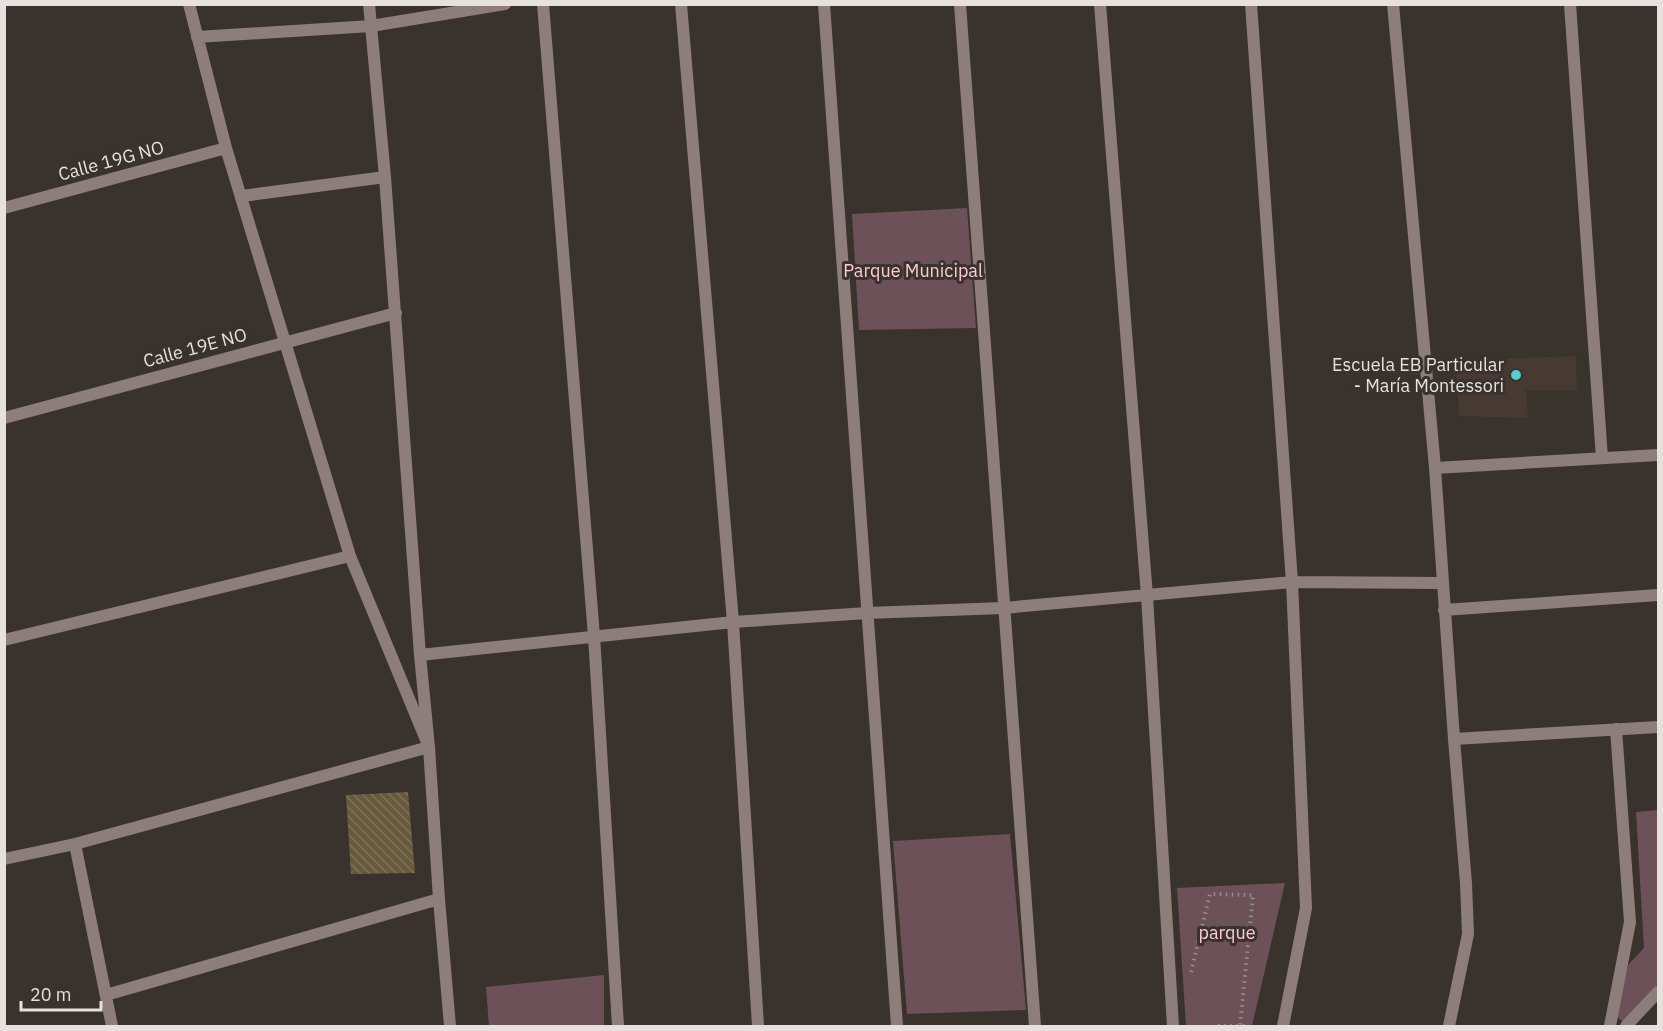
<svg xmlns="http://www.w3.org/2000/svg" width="1663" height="1031" viewBox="0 0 1663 1031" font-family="'IBM Plex Sans',sans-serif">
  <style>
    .built { fill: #463a32 }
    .green { fill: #6c5158 }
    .building { fill: url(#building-back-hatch) }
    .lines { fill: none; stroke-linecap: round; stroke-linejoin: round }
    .path { stroke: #96908c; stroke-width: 4; stroke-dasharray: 1.5 4.5; stroke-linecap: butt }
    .street { stroke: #8e7e7b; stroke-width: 12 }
    .poi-dot { fill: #52cdd0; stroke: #39322d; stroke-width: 2 }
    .labels { text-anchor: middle; stroke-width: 6; stroke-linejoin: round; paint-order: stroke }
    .street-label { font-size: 18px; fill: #e6e1de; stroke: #39322d }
    .park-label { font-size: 18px; fill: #fec9d6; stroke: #39322d }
    .poi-label { font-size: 18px; fill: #e6e1de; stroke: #39322d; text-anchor: end }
  </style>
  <defs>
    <pattern id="building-back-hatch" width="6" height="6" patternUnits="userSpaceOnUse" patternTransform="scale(1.5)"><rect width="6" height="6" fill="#675a3d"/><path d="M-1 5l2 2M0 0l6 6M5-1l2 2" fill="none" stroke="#7d7159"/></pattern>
  </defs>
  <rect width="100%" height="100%" fill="#39322d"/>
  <path class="built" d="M 1576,356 L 1577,390 L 1526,390 L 1528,418 L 1459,416 L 1455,360 Z"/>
  <path class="green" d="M 967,208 L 976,328 L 859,330 L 852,214 Z
    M 1658,810 L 1658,984 L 1623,1022 L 1615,1015 L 1628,965 L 1644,948 L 1636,812 Z
    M 1010,834 L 1026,1010 L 907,1014 L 893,841 Z
    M 1285,883 L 1252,1026 L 1186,1026 L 1177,888 Z
    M 604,975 L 604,1026 L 489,1026 L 486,987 Z"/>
  <path class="building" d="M 408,792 L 415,873 L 351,874 L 346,795 Z"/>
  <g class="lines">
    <path class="path" d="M 1191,972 L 1210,894 L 1253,895 L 1240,1026 L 1247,1026
      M 1218,1026 L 1240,1026"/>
    <path class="street" d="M 189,4 L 226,148 L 350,556
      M 369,4 L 385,177 L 420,655 L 429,747 L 439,899 L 450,1026
      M 543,4 L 594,636 L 618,1026
      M 681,4 L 733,622 L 758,1026
      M 824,4 L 897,1026
      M 960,4 L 1035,1026
      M 1100,4 L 1147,596 L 1173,1026
      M 1251,4 L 1292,582 L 1306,908 L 1283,1026
      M 1393,4 L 1435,468 L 1454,739 L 1466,883 L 1468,934 L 1449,1026
      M 1570,4 L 1602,458
      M 197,37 L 371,26 L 505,4
      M 242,196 L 385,177
      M 4,208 L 226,148
      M 4,418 L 396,313
      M 1435,468 L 1658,455
      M 1444,610 L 1658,595
      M 4,640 L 350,556 L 429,747 L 75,844 L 4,859
      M 420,655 L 733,622 L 867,613 L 1003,608 L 1292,582 L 1443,583
      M 1454,739 L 1658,727
      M 75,844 L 112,1026
      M 106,995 L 439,899
      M 1610,1026 L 1630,922 L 1616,729
      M 1626,1026 L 1658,992"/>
  </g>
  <circle class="poi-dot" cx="1516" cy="375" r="6"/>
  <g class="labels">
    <g class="street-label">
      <text transform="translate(111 161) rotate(-15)" y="6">Calle 19G NO</text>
      <text transform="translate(195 348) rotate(-15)" y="6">Calle 19E NO</text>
    </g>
    <g class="park-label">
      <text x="913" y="277">Parque Municipal</text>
      <text x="1227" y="939">parque</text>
    </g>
    <g class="poi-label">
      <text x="1504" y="371">Escuela EB Particular<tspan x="1504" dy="21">- María Montessori</tspan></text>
    </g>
  </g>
  <rect width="1663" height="1031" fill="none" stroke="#e6e1de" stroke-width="12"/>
  <path d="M21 1001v9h80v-9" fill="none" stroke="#e6e1de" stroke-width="3"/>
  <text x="30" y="1001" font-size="18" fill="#e6e1de" stroke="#39322d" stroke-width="4.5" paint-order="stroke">20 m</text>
</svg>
